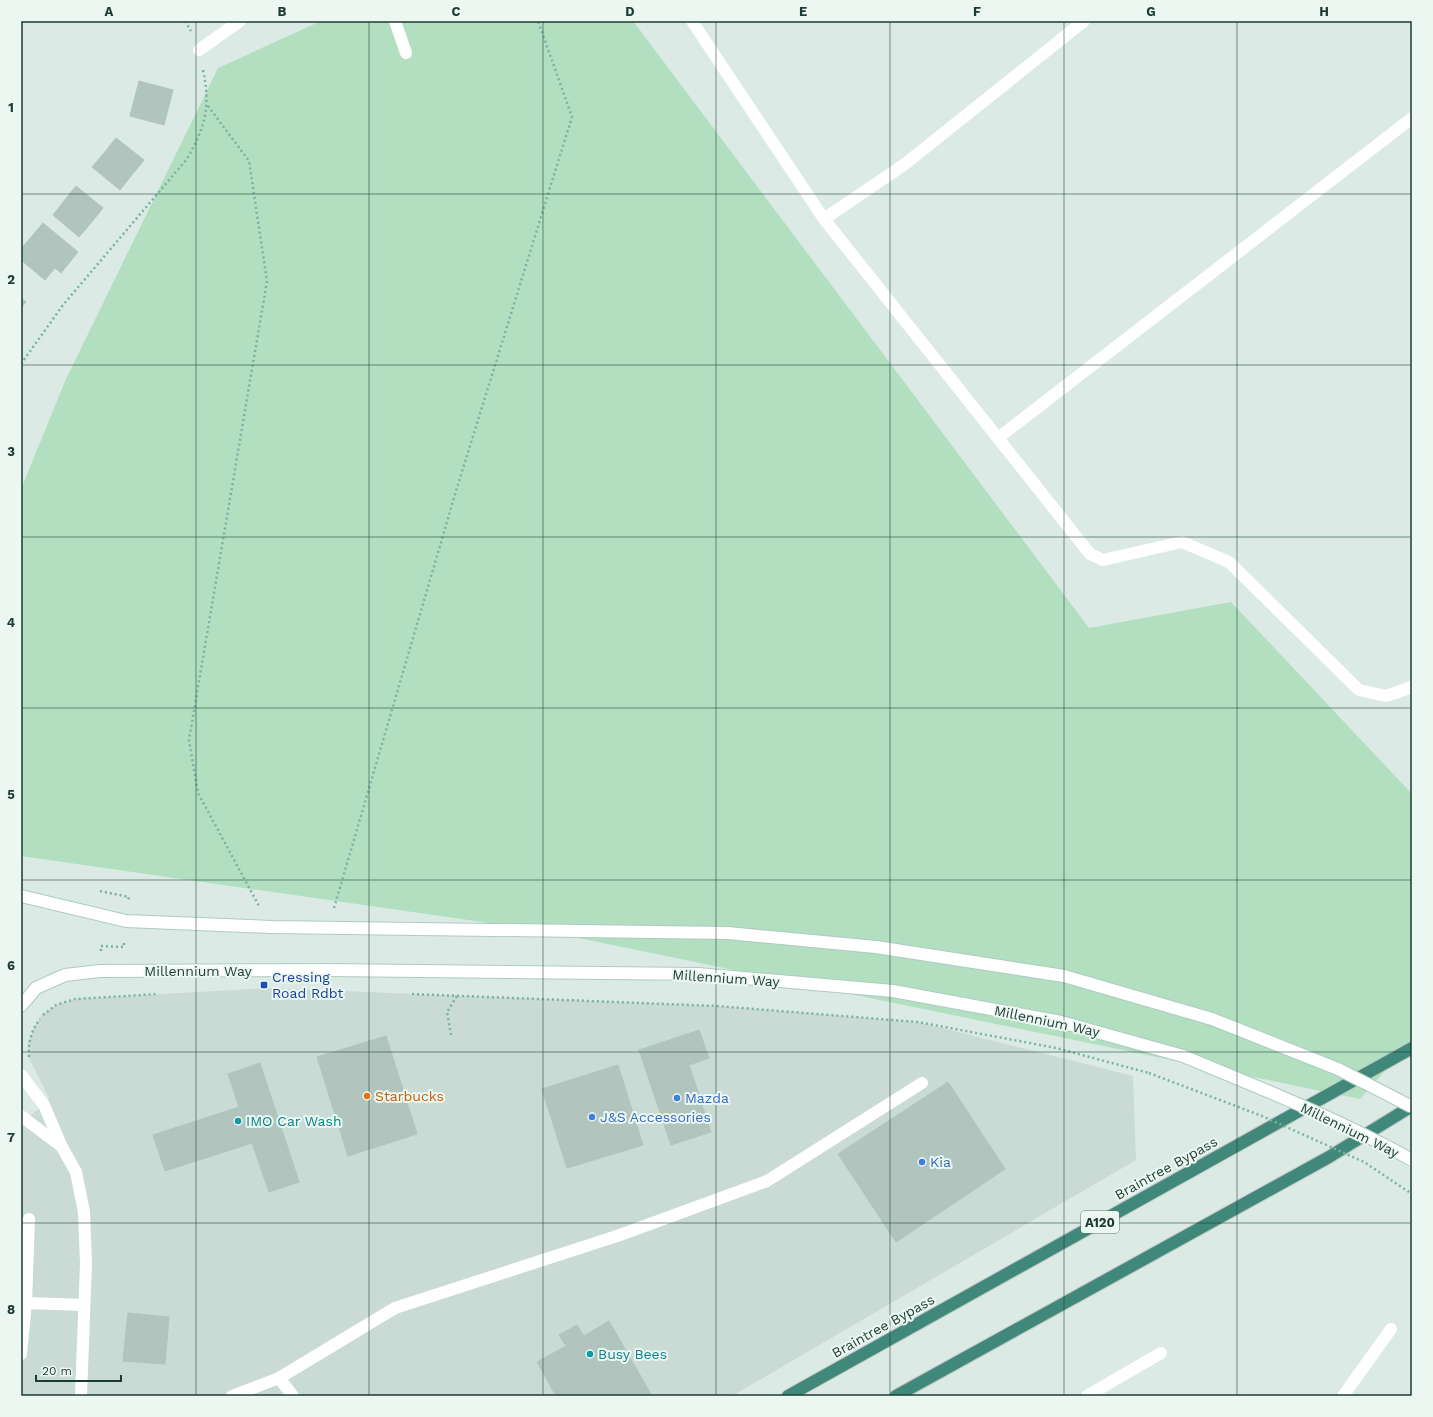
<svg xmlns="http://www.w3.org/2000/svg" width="1433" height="1417" viewBox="0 0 1433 1417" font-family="'Work Sans',sans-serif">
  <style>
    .built { fill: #cadad4 }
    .green { fill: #b2dfbf }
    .building { fill: #b1c5be; stroke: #aec5bc }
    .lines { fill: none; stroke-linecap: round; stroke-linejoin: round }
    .secondary-casing { stroke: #aecbc2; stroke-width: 14 }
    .trunk-casing { stroke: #bbc4c2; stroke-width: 14 }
    .path { stroke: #79b2a2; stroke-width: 2.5; stroke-dasharray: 2 3; stroke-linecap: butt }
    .service { stroke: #fff; stroke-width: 12 }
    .minor { stroke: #fff; stroke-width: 12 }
    .secondary { stroke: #fff; stroke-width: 12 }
    .trunk { stroke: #40887a; stroke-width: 12 }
    .secondary-bridge-casing { stroke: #aecbc2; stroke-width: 14; stroke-linecap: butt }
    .path-bridge { stroke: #79b2a2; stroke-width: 2.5; stroke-dasharray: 2 3; stroke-linecap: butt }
    .secondary-bridge { stroke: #fff; stroke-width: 12 }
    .grid { fill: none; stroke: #1c3b34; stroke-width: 1; stroke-opacity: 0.55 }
    .transit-dot { fill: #1a4fb4; stroke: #ecf7f2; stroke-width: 1.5 }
    .food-dot { fill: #e8710a; stroke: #ecf7f2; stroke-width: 1.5 }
    .shop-dot { fill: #3f7fe0; stroke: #ecf7f2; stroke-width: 1.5 }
    .culture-dot { fill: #0f9aa8; stroke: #ecf7f2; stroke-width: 1.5 }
    .labels { text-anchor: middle; stroke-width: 4; stroke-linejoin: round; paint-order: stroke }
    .shield { fill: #ecf7f2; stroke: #5a736d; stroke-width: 1 }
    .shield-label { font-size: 13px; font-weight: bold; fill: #1c3b34 }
    .street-label { font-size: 14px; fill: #1c3b34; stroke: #ecf7f2 }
    .transit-label { font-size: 14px; fill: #164399; stroke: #ecf7f2; text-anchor: start }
    .food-label { font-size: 14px; fill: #c56008; stroke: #ecf7f2; text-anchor: start }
    .shop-label { font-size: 14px; fill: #366cbe; stroke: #ecf7f2; text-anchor: start }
    .culture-label { font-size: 14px; fill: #0d838f; stroke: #ecf7f2; text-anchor: start }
    .neatline { fill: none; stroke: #1c3b34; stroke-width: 1.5 }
    .grid-label { font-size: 13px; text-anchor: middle; font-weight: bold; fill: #1c3b34 }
  </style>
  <rect width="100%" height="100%" fill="#dceae5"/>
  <path class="built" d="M 268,988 L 717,1006 L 918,1022 L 1133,1076 L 1136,1160 L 732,1396 L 21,1396 L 21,1123 L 44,1105 L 49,1098 L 29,1058 L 28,1043 L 34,1027 L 42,1015 L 56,1005 L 75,999 Z"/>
  <path class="green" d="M 321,21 L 633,21 L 1089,628 L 1231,602 L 1412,794 L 1412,1040 L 1360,1099 L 545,931 L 21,856 L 21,489 L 66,379 L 218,68 Z"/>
  <path class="building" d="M 139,81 L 173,90 L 164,125 L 130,116 Z
    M 116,138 L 144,160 L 131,176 L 104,153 Z
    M 104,153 L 131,176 L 120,190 L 92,167 Z
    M 76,186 L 103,208 L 91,223 L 64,201 Z
    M 64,201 L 91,223 L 79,237 L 53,215 Z
    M 43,223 L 78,252 L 61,273 L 55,268 L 45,280 L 21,260 L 21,249 Z
    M 21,298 L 26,302 L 21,308 Z
    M 699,1030 L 709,1058 L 689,1065 L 711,1132 L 671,1145 L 639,1050 Z
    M 386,1036 L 417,1134 L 348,1156 L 317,1057 Z
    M 260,1063 L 299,1182 L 269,1192 L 252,1143 L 165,1171 L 153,1135 L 239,1107 L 228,1074 Z
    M 618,1065 L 643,1145 L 567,1168 L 542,1089 Z
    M 948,1082 L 1005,1169 L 896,1242 L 838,1154 Z
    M 128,1313 L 169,1317 L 165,1364 L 123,1361 Z
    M 609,1321 L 652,1396 L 556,1396 L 537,1362 L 566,1346 L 559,1335 L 577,1325 L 584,1336 Z"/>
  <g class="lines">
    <g class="secondary-casing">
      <path id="secondary" d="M 21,896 L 126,921 L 271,927 L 728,933 L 876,947 L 1064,976 L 1212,1019
        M 21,1006 L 36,988 L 65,975 L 100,971 L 329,970 L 698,974 L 893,991 L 1061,1022 L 1183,1056"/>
    </g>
    <g class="trunk-casing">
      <path id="trunk" d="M 788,1396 L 1412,1048
        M 896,1396 L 1329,1157 L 1412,1106"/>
    </g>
    <path class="path" d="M 185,21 L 191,31
      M 208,106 L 249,161 L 267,281 L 189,740 L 198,793 L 259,906
      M 21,364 L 63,305 L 187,159 C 205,127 211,107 203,70
      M 100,891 L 129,897 L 128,900
      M 334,908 L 456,491 L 572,117 L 538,21
      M 101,951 L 101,946 L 124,947 L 124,941
      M 412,994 L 717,1006 L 918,1022 L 1056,1048 L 1149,1073
      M 43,1015 L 56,1005 L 75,999 L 158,994
      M 451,1035 L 447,1012 L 457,996
      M 29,1057 C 28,1042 31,1031 40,1019"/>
    <path class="service" d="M 395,21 L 406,53
      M 692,21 L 824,219 L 1090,554 L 1103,560 L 1182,542 L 1229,562 L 1359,690 L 1386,696 L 1409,688 L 1412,686
      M 199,50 L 240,21
      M 824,219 L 905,164 L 1084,21
      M 998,438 L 1412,118
      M 26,1303 L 29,1219
      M 21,1354 L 26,1303 L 84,1305
      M 279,1378 L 293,1396
      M 1343,1396 L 1391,1329"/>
    <path class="minor" d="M 21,1075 L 44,1105 L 62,1147 L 76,1172 L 84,1212 L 86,1263 L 81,1396
      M 21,1116 L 61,1146
      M 232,1396 L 279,1378 L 395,1308 L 620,1235 L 767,1181 L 922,1083
      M 1087,1396 L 1161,1353"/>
    <use href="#secondary" class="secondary"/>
    <use href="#trunk" class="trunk"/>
    <g class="secondary-bridge-casing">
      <path id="secondary-bridge" d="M 1212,1019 L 1338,1069 L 1412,1107
        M 1183,1056 C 1260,1088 1339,1119 1412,1160"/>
    </g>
    <path class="path-bridge" d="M 1149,1073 L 1262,1116 L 1364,1162 L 1412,1194"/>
    <use href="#secondary-bridge" class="secondary-bridge"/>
  </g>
  <path class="grid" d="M 196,21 L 196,1396M 369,21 L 369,1396M 543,21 L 543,1396M 716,21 L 716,1396M 890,21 L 890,1396M 1064,21 L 1064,1396M 1237,21 L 1237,1396M 21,194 L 1412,194M 21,365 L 1412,365M 21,537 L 1412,537M 21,708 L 1412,708M 21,880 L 1412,880M 21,1052 L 1412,1052M 21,1223 L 1412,1223"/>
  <rect class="transit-dot" x="260" y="981" width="8" height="8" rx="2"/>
  <circle class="food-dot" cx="367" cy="1096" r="4"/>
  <g class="shop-dot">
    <circle cx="677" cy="1098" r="4"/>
    <circle cx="592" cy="1117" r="4"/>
    <circle cx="922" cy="1162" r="4"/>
  </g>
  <g class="culture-dot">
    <circle cx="238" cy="1121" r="4"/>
    <circle cx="590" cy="1354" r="4"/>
  </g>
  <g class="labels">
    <rect class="shield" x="1081" y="1211" width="38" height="22" rx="3"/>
    <g class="shield-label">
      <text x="1100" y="1227">A120</text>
    </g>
    <g class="street-label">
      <text x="198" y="976">Millennium Way</text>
      <text transform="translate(726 978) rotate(4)" y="5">Millennium Way</text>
      <text transform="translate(1047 1021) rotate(12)" y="5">Millennium Way</text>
      <text transform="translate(1350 1130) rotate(26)" y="5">Millennium Way</text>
      <text transform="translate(1166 1168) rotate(-29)" y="5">Braintree Bypass</text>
      <text transform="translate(883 1326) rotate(-29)" y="5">Braintree Bypass</text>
    </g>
    <g class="transit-label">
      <text x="272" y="982">Cressing<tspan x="272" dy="16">Road Rdbt</tspan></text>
    </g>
    <g class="food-label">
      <text x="375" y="1101">Starbucks</text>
    </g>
    <g class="shop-label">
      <text x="685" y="1103">Mazda</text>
      <text x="600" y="1122">J&amp;S Accessories</text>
      <text x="930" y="1167">Kia</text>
    </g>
    <g class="culture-label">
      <text x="246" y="1126">IMO Car Wash</text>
      <text x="598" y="1359">Busy Bees</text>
    </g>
  </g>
  <rect width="1433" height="1417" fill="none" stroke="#ecf7f2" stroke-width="44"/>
  <path d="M36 1375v6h85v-6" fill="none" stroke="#1c3b34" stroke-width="2"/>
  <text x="42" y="1375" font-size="12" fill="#1c3b34" stroke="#ecf7f2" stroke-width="3" paint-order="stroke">20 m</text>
  <rect x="22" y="22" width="1389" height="1373" class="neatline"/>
  <g class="grid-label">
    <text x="109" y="16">A</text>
    <text x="282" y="16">B</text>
    <text x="456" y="16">C</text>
    <text x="630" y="16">D</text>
    <text x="803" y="16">E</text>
    <text x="977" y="16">F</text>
    <text x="1151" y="16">G</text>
    <text x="1324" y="16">H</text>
    <text x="11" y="112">1</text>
    <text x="11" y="284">2</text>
    <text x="11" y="456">3</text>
    <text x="11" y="627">4</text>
    <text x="11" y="799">5</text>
    <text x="11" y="970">6</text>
    <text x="11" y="1142">7</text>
    <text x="11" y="1314">8</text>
  </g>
</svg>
